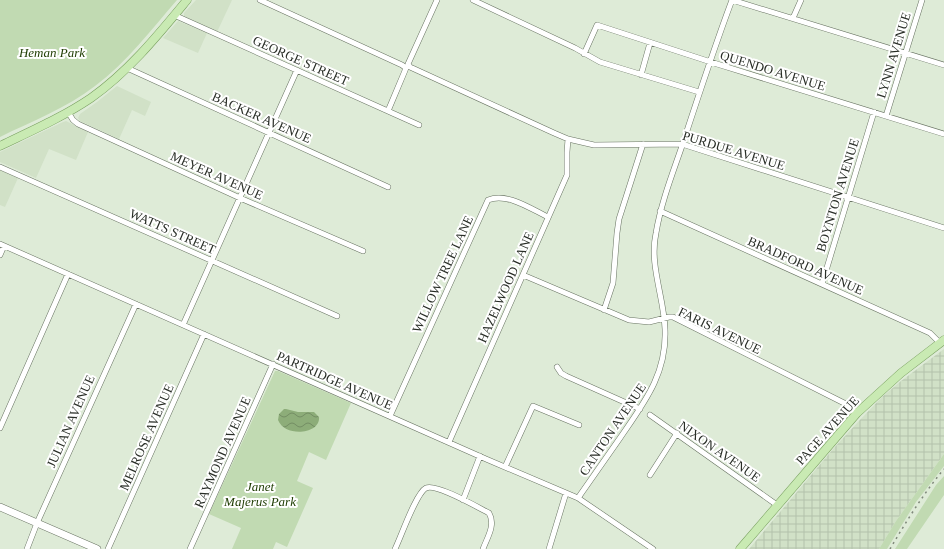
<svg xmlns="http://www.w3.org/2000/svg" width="944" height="549" viewBox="0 0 944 549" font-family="'Times New Roman',serif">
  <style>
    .built { fill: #d1e1c7 }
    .industrial { fill: url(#industrial-grid) }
    .green { fill: #c1dab2 }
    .water { fill: url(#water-waves) }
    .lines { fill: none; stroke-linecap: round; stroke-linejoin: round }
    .street-casing { stroke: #687362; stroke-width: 6 }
    .secondary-casing { stroke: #687362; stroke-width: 8 }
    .primary-casing { stroke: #799f60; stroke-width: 9 }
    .street { stroke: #fff; stroke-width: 5 }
    .secondary { stroke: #fff; stroke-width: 7 }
    .primary { stroke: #c9eab3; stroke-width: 8 }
    .rail { stroke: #7f887a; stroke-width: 1.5; stroke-dasharray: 2 4; stroke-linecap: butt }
    .labels { text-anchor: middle; stroke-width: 4; stroke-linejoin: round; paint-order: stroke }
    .park-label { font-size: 13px; font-style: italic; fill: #223f06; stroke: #fff }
    .street-label { font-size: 13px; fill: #282d26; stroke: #fff }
  </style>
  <defs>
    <pattern id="industrial-grid" width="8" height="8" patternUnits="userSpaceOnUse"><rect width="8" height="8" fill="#d1e1c7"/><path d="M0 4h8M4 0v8" fill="none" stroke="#b3c1ab"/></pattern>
    <pattern id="water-waves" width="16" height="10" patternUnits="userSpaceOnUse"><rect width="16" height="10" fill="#8dad79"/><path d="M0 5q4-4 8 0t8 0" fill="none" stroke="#738d63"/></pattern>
  </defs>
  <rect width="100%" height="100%" fill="#deebd7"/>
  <path class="built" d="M 196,0 L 232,0 L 217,32 L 184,16 L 184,13 Z
    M 178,21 L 207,33 L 198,53 L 163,38 Z
    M 117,86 L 151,102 L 145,116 L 132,110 L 119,139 L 80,121 L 78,118 L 80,114 L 97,102 Z
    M 66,121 L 88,132 L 76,160 L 49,149 L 36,178 L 0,162 L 0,152 L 63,122 Z
    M 0,170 L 18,178 L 5,207 L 0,205 Z"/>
  <path class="industrial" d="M 944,349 L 944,454 L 896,521 L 879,549 L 749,549 L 833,449 L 858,422 L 882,397 L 901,381 Z"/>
  <path class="green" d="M 0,0 L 177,0 C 151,30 127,62 95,86 C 67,108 32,121 0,137 Z
    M 275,371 L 278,371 L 351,403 L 326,460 L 309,452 L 297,481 L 313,488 L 287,547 L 276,542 L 273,549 L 232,549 L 241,528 L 209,514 Z
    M 944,454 L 944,466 L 916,502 L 887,549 L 879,549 L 896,521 Z
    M 944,476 L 944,495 L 907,549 L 895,549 L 936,485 Z"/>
  <path class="water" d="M 284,409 L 286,409 L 298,412 L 314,412 L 319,417 C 321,434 285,438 278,420 L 279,414 Z"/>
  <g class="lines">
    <g class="street-casing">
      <path id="street" d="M 260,0 L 402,65 L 406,68 L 404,73 L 388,111
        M 437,0 L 408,64 L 410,67 L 554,133 L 568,139 L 594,145 L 682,144 L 944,228
        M 473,0 L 575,48 L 600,62 L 699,92
        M 174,15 L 419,125
        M 793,18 L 801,0
        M 584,54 L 597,25 L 717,64 L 944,134
        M 127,68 L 388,187
        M 641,75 L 650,43
        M 68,112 L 73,120 L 78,124 L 240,198 L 363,251
        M 886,116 L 922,0
        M 0,167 L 337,316
        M 660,211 L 930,333 L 940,343
        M 0,244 L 486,459 L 578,498 L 653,549
        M 0,255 L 4,246
        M 523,275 L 629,320 L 649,322 L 669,317 L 673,317 L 846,404 L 857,413
        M 822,284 L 874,112
        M 604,310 L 613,283 L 617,233 L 619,219 L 643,144
        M 183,325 L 297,70
        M 557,367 L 561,373 L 566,376 L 640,409
        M 650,415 L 777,505
        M 390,416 L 488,200 C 507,192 531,209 548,217
        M 0,428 L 68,274
        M 449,442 L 567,175 L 567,152 L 568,139
        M 505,467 L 533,406 L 579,425
        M 650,475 L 677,433
        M 578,498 C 592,478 606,458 620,438 C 644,403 667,374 665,329 C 664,297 649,265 656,233 C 661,203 672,175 682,146 C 698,97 714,48 732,0 L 944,65
        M 463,500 L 480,456
        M 27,549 L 37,523 L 136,304
        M 108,549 L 204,334
        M 190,549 L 273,364
        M 395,549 C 401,537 416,493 426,488 C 436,483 479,508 489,513 C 496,525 487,538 483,549
        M 549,549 L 566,493"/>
    </g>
    <g class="secondary-casing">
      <path id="secondary" d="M 0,507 L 97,549"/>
    </g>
    <g class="primary-casing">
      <path id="primary" d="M 0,146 C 31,131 63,117 91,98 C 129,71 158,35 187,0
        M 740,549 L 857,413 L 901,373 L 944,340"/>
    </g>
    <use href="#street" class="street"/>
    <use href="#secondary" class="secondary"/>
    <use href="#primary" class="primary"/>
    <path class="rail" d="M 890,549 C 906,522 923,494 944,469"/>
  </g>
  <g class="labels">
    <g class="park-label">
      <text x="52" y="57">Heman Park</text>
      <text x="260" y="491">Janet<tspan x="260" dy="15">Majerus Park</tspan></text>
    </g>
    <g class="street-label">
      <text transform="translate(893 55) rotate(-73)" y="5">LYNN AVENUE</text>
      <text transform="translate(301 60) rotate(24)" y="5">GEORGE STREET</text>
      <text transform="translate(773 70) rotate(17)" y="5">QUENDO AVENUE</text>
      <text transform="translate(262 117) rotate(24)" y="5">BACKER AVENUE</text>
      <text transform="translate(734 150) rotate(17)" y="5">PURDUE AVENUE</text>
      <text transform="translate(217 175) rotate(24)" y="5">MEYER AVENUE</text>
      <text transform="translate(837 195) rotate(-73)" y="5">BOYNTON AVENUE</text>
      <text transform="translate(173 231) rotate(24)" y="5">WATTS STREET</text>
      <text transform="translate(806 265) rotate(24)" y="5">BRADFORD AVENUE</text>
      <text transform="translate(442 274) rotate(-65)" y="5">WILLOW TREE LANE</text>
      <text transform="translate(505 287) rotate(-66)" y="5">HAZELWOOD LANE</text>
      <text transform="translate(720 330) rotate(26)" y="5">FARIS AVENUE</text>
      <text transform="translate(335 380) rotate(24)" y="5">PARTRIDGE AVENUE</text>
      <text transform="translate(70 421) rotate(-66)" y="5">JULIAN AVENUE</text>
      <text transform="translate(612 429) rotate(-56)" y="5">CANTON AVENUE</text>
      <text transform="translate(827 430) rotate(-48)" y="5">PAGE AVENUE</text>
      <text transform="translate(146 437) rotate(-66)" y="5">MELROSE AVENUE</text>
      <text transform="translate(720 451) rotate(35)" y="5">NIXON AVENUE</text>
      <text transform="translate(222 452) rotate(-66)" y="5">RAYMOND AVENUE</text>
    </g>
  </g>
</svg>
